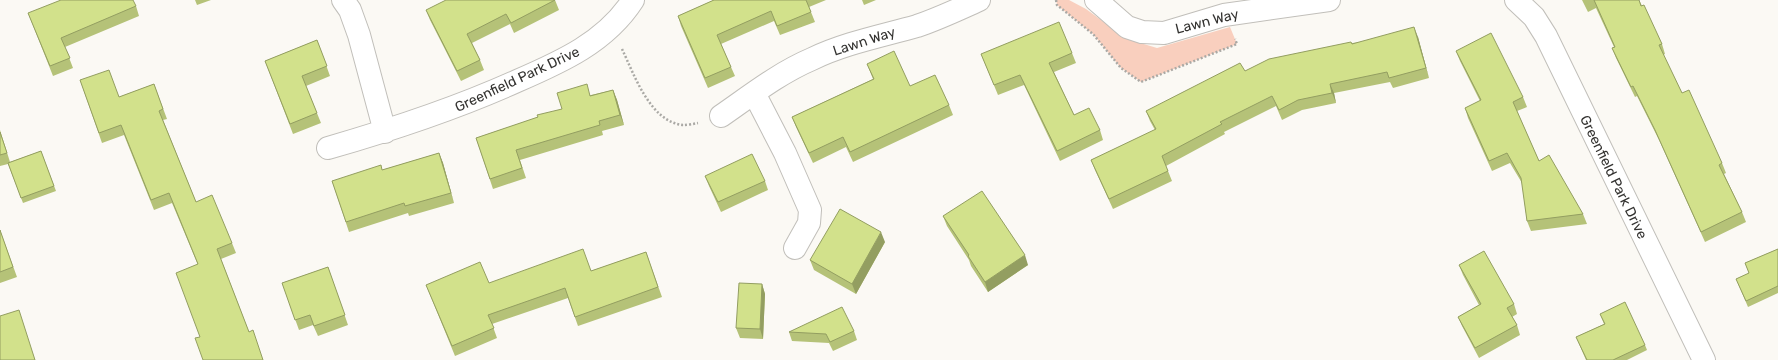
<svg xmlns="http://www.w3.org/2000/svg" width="1778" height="360" viewBox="0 0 1778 360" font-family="Rubik,sans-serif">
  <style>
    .green { fill: #f9cfbe }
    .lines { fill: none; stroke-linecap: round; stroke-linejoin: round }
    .minor-casing { stroke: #c1bfba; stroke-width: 24 }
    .path { stroke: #aaa9a5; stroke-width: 2.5; stroke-dasharray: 2 2; stroke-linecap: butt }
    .minor { stroke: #fff; stroke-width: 22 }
    .wall { fill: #b5c278 }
    .shaded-wall { fill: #939e61 }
    .building { fill: #d2e18b; stroke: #939e61 }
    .labels { text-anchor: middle; stroke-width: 3; stroke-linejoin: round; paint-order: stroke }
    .street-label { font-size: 14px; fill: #333230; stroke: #fff }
  </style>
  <rect width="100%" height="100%" fill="#fbf9f4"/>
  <path class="green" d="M 1056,0 L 1069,0 L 1086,9 L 1127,39 L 1157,48 L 1230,27 L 1237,44 L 1141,82 L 1121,68 L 1093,34 L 1057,5 Z"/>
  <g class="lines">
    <g class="minor-casing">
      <path id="minor" d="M 343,0 L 350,10 L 359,35 L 385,132
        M 1096,0 L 1127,27 L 1142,32 L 1164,33 L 1224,15 L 1329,0
        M 1516,0 L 1534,17 L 1546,36 L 1704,360
        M 754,93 L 785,153 L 810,210 L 809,223 L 795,248
        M 721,116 C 750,96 779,73 812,59 C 845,43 882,36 917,26 C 938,19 959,9 979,0
        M 328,148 C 394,129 455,109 517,81 C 561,62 606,42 633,0"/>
    </g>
    <path class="path" d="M 1056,0 L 1057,5 L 1093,34 L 1121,68 L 1141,82 L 1237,44 L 1235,39
      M 622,49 C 634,74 650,122 683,125 C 687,125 693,124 698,123"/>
    <use href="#minor" class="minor"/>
  </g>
  <path class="wall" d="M 195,0 L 211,0 L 197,5 Z
    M 555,0 L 559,10 L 514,33 L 510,24 L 472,43 L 480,60 L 484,70 L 461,81 L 430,20 L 426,10 Z
    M 714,0 L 826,0 L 809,7 L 815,22 L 780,35 L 774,21 L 721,44 L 731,67 L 735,76 L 708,88 L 681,26 L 678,16 Z
    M 862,0 L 876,0 L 864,5 Z
    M 1582,0 L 1639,0 L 1662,44 L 1665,54 L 1663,55 L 1682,93 L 1722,163 L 1726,173 L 1724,174 L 1742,212 L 1746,222 L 1705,242 L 1659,140 L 1637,96 L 1635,97 L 1616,58 L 1612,48 L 1614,47 L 1596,8 L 1588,12 Z
    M 136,6 L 139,16 L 65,47 L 73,68 L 53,76 L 28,13 Z
    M 1418,37 L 1429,78 L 1393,88 L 1390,82 L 1334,93 L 1336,103 L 1302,110 L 1282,120 L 1276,106 L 1224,132 L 1225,134 L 1166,166 L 1172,181 L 1113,209 L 1095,170 L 1091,160 L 1155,130 L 1150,121 L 1146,111 L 1245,71 L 1352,43 Z
    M 317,40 L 330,76 L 306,86 L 321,123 L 293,134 L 265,61 Z
    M 1456,51 L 1523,97 L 1527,107 L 1517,111 L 1539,161 L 1583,214 L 1587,224 L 1531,231 L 1527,221 L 1522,183 L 1510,163 L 1492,171 L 1468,118 L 1465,108 L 1480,101 L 1460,61 Z
    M 1072,53 L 1076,63 L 1054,72 L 1074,115 L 1100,130 L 1103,140 L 1060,161 L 1024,85 L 998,95 L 981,54 Z
    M 867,64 L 910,86 L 949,105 L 953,115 L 853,162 L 846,147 L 813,163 L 796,127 L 792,117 L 873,79 Z
    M 80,80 L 119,97 L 154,84 L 167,119 L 163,120 L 196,202 L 232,243 L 236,253 L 221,259 L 249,332 L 263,360 L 200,337 L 198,265 L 172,203 L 154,210 L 124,135 L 102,143 Z
    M 613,90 L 617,100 L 624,125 L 602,131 L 603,135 L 520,160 L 526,178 L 493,189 L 476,138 L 538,117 L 562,109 L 591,95 Z
    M 0,130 L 10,162 L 41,151 L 56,191 L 23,203 L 8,164 L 0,166 Z
    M 439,153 L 443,163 L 454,203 L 409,216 L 408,213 L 349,232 L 332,181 L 382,170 Z
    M 705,176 L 765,181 L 768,190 L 721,212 L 709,186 Z
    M 943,216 L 1028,265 L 988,292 L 971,266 L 969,260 L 947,226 Z
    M 0,230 L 17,277 L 0,283 Z
    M 885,242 L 856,294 L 814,270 L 810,260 Z
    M 1778,249 L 1778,293 L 1748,307 L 1736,279 L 1749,273 L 1745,263 Z
    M 646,252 L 662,297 L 578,326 L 568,298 L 492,324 L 497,338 L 455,356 L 426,285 L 489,283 L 591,271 Z
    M 1459,265 L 1514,304 L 1517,314 L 1512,317 L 1517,325 L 1520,335 L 1479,358 L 1462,326 L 1458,317 L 1479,305 L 1463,275 Z
    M 328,267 L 348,325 L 318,336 L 313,325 L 299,330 L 282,283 Z
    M 762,284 L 765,294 L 763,339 L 740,338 L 736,328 Z
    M 1600,314 L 1645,345 L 1647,350 L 1627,360 L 1586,360 L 1576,337 L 1604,324 Z
    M 854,331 L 857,340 L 833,351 L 829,343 L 792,341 L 789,332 Z"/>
  <path class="shaded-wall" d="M 1414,27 L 1418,37 L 1429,78 L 1426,68 Z
    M 1330,84 L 1334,93 L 1336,103 L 1332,93 Z
    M 613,90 L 617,100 L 624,125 L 620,115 Z
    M 439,153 L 443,163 L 454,203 Z
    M 881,232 L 885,242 L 856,294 L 852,284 Z
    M 1025,255 L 1028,265 L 988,292 L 985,282 Z
    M 762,284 L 765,294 L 763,339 L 760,329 Z"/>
  <path class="building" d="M 61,0 L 133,0 L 136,6 L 61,38 L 70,58 L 50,66 L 28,13 Z
    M 446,0 L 555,0 L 511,23 L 506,14 L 467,34 L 480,60 L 457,71 L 426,10 Z
    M 714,0 L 806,0 L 811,12 L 777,26 L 771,11 L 717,35 L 731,67 L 705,78 L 678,16 Z
    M 1594,0 L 1639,0 L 1641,6 L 1644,5 L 1662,44 L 1659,45 L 1682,93 L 1689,90 L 1722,163 L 1719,165 L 1742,212 L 1701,232 L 1655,130 L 1633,86 L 1631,87 L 1612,48 L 1615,47 Z
    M 1059,22 L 1072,53 L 1049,63 L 1074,115 L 1089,108 L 1100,130 L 1057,151 L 1020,75 L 994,85 L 981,54 Z
    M 1414,27 L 1426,68 L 1389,78 L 1387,72 L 1330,84 L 1332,93 L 1298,100 L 1279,110 L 1272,96 L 1220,122 L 1222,124 L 1162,156 L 1168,171 L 1109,199 L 1091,160 L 1156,129 L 1146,111 L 1240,63 L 1245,71 L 1269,59 L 1351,42 L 1352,44 Z
    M 1491,33 L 1523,97 L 1513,102 L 1539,161 L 1549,155 L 1583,214 L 1527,221 L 1521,178 L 1507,153 L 1489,161 L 1465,108 L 1481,100 L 1456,51 Z
    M 317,40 L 327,66 L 302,76 L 317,113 L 290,124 L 265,61 Z
    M 894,51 L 910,86 L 935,75 L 949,105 L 850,152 L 843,137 L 809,153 L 792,117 L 874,79 L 867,64 Z
    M 109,70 L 119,97 L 154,84 L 163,109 L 159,111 L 196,202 L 212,195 L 232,243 L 217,249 L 249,332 L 253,330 L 263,360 L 203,360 L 195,338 L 200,337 L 176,273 L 198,264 L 169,193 L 151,200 L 121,125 L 99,133 L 80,80 Z
    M 587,84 L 590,96 L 613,90 L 620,115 L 599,121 L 600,125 L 516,150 L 522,168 L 490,179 L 476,138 L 538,117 L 537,115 L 562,109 L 557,93 Z
    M 0,132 L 7,153 L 0,155 Z
    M 41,151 L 54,186 L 21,198 L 8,163 Z
    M 439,153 L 451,193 L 405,206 L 404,203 L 346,222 L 332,181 L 381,165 L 382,170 Z
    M 752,154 L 765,181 L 718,202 L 705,176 Z
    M 982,191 L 1025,255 L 985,282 L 968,256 L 969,255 L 943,216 Z
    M 840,209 L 881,232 L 852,284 L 810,260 Z
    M 0,230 L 13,267 L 0,272 Z
    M 583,249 L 591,271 L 646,252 L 658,287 L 575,317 L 565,288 L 488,315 L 494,328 L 452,346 L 426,285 L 480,262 L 489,283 Z
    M 1778,249 L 1778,286 L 1746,301 L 1736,279 L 1749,273 L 1745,263 Z
    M 1484,251 L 1514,304 L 1507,308 L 1517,325 L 1475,348 L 1458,317 L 1481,304 L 1459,265 Z
    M 328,267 L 345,315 L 314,326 L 310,315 L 295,320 L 282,283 Z
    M 739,283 L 762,284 L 760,329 L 736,328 Z
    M 1625,302 L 1645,345 L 1613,360 L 1587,360 L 1576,337 L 1605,324 L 1600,314 Z
    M 842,307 L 854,331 L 830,342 L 826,334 L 789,332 Z
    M 19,310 L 35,360 L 0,360 L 0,316 Z"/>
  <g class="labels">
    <g class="street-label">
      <text transform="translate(1207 21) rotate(-14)" y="5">Lawn Way</text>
      <text transform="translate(864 41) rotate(-18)" y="5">Lawn Way</text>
      <text transform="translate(517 79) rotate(-25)" y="5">Greenfield Park Drive</text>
      <text transform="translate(1614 177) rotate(64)" y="5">Greenfield Park Drive</text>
    </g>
  </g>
</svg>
